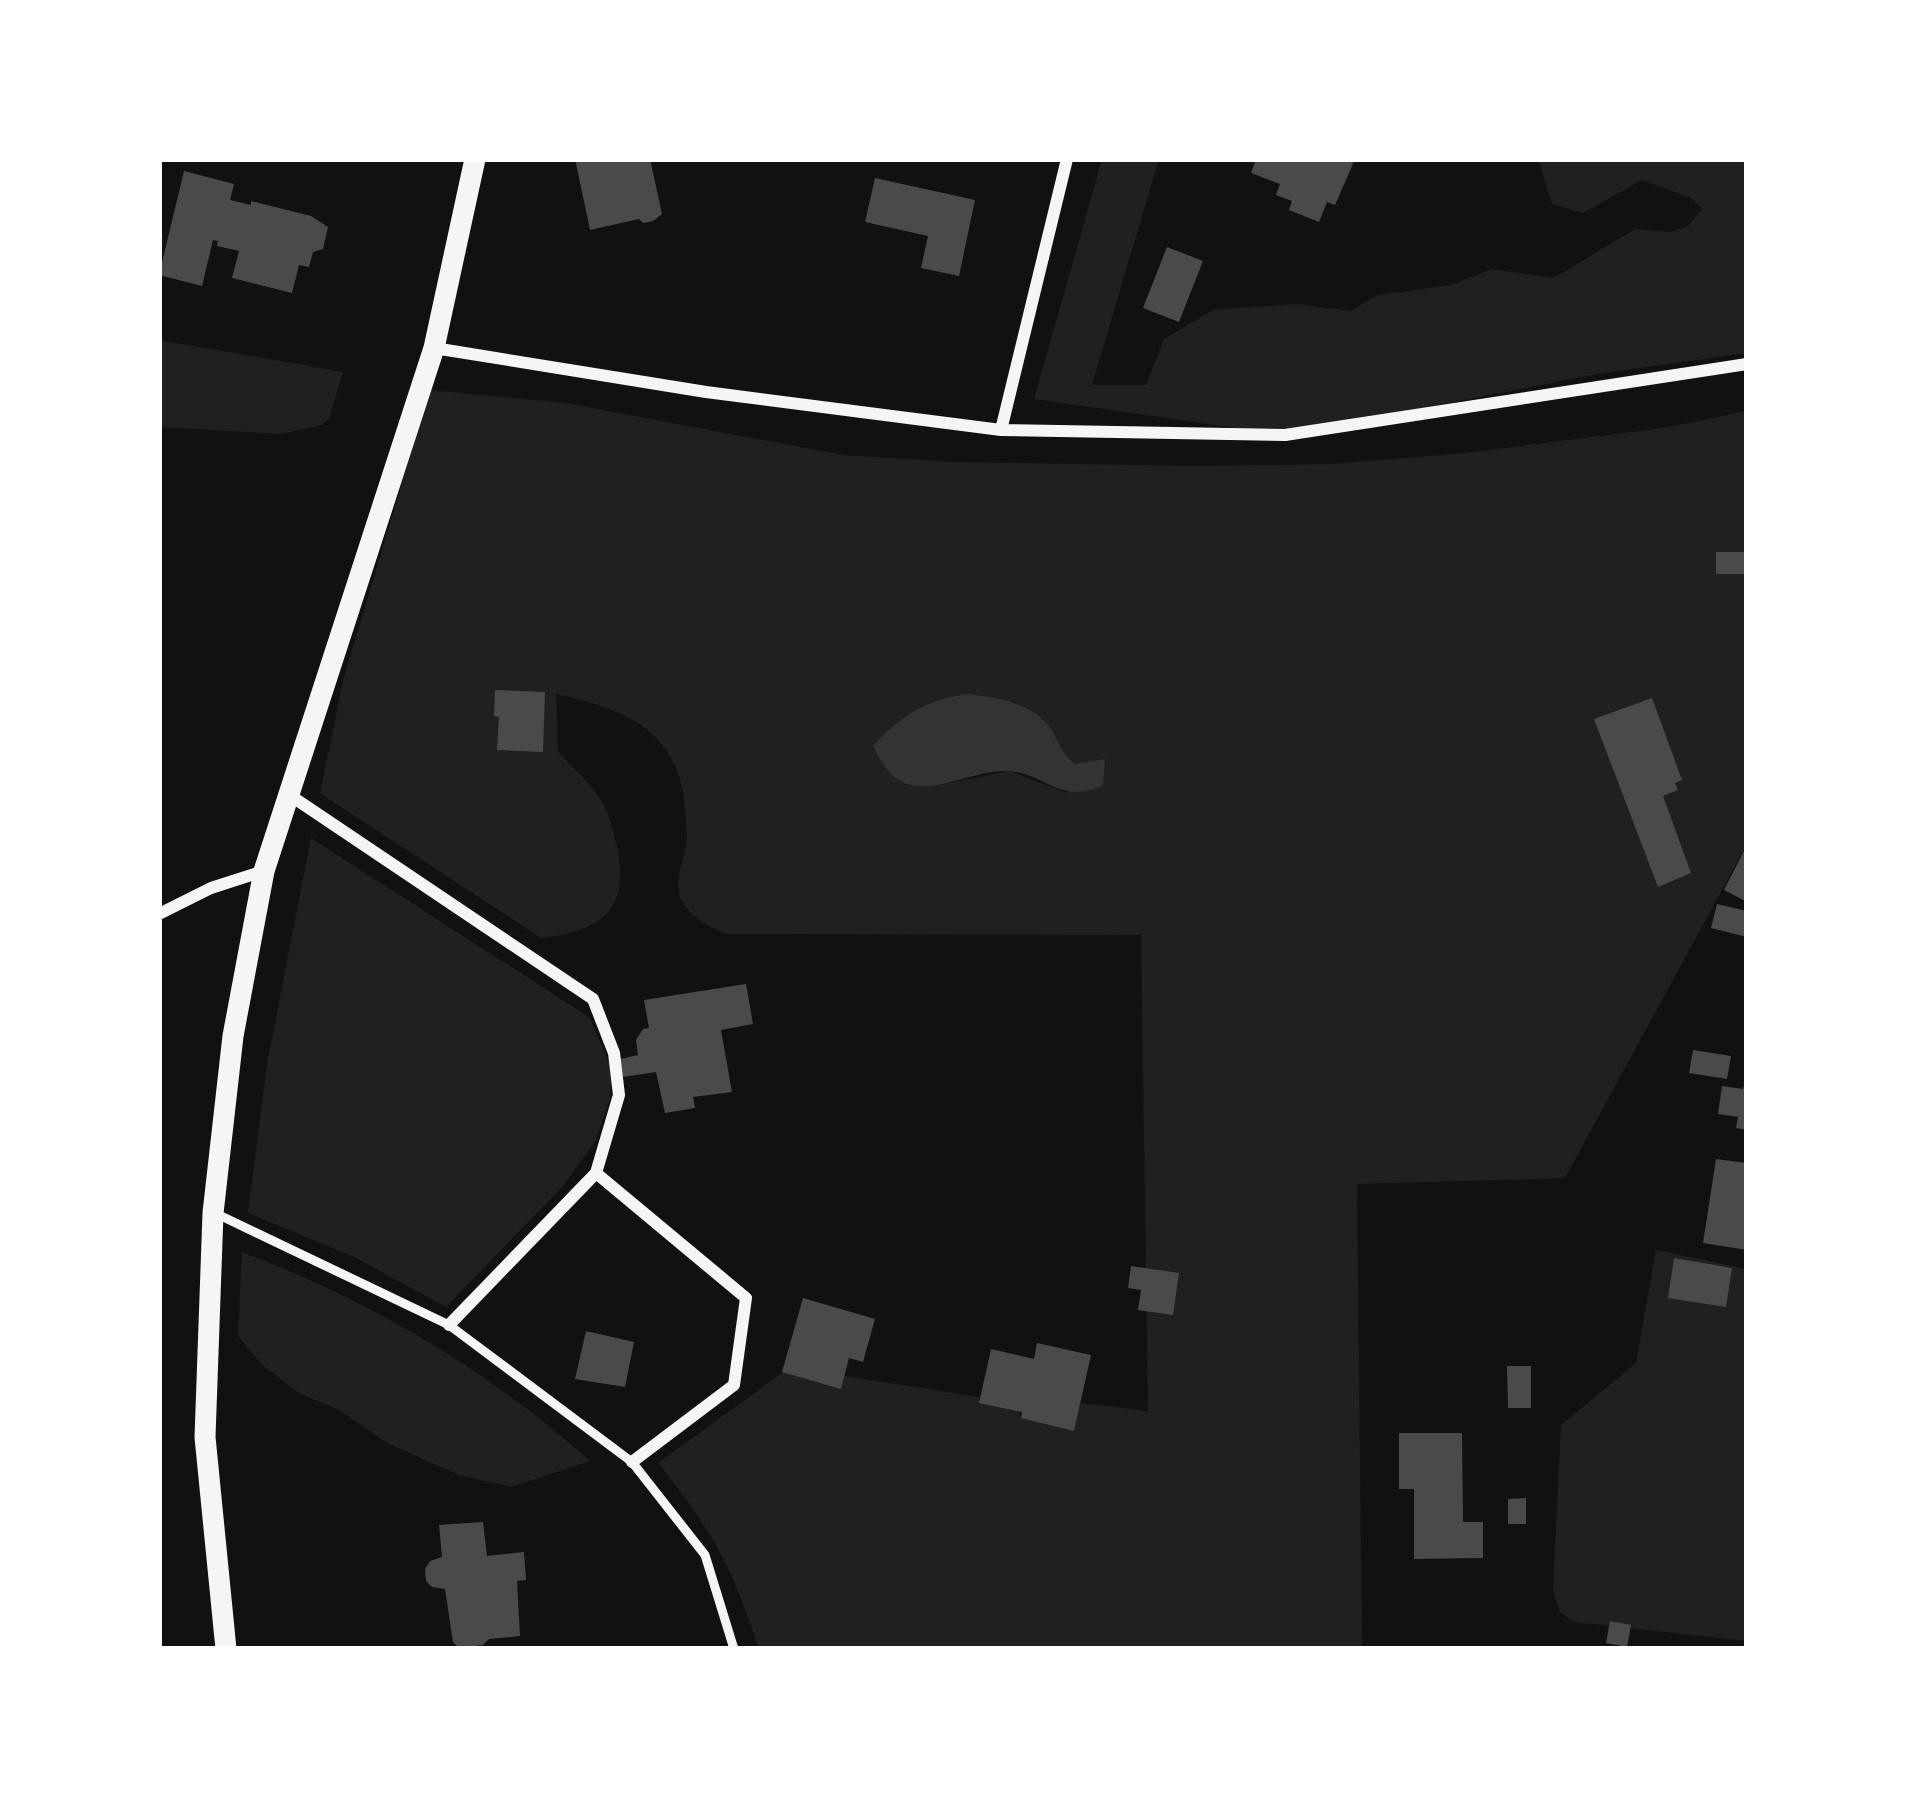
<svg xmlns="http://www.w3.org/2000/svg" width="1906" height="1808" viewBox="0 0 1906 1808" font-family="Merriweather,serif">
  <style>
    .green { fill: #202020; fill-rule: evenodd }
    .water { fill: #333 }
    .building { fill: #4a4a4a }
    .lines { fill: none; stroke-linecap: round; stroke-linejoin: round }
    .service { stroke: #f5f5f5; stroke-width: 9 }
    .minor { stroke: #f5f5f5; stroke-width: 12 }
    .tertiary { stroke: #f5f5f5; stroke-width: 21 }
  </style>
  <rect width="100%" height="100%" fill="#111"/>
  <path class="green" d="M 1102,159 L 1159,159 L 1092,385 L 1146,385 L 1164,339 L 1213,310 L 1297,304 L 1351,311 L 1378,295 L 1451,285 L 1492,269 L 1554,278 L 1635,229 L 1671,232 L 1688,226 L 1702,209 L 1691,198 L 1642,180 L 1583,213 L 1552,204 L 1538,159 L 1747,159 L 1747,353 L 1597,374 L 1285,435 L 1034,399 Z
    M 159,340 L 343,372 L 329,419 L 322,425 L 281,434 L 159,427 Z
    M 430,390 L 566,403 L 843,455 L 952,462 L 1196,466 L 1331,464 L 1465,453 L 1664,428 L 1747,411 L 1747,844 L 1565,1178 L 1357,1184 L 1362,1649 L 759,1649 C 733,1569 711,1528 658,1463 L 790,1367 L 1021,1404 L 1019,1416 L 1073,1428 L 1081,1403 L 1148,1411 L 1141,935 L 727,934 C 710,927 691,918 682,901 C 673,884 683,863 686,846 C 688,834 686,821 685,808 C 678,730 626,709 556,694 L 558,752 C 570,765 586,779 597,794 C 608,809 613,829 617,847 C 630,911 601,931 541,938 L 320,793 L 344,677 ZM 1013,701 L 1045,721 L 1065,757 L 1075,764 L 1067,793 L 1009,771 L 949,783 Z
    M 311,838 L 589,1017 L 612,1069 L 610,1099 L 596,1140 L 564,1185 L 446,1307 L 354,1257 L 248,1213 L 267,1064 Z
    M 1656,1250 L 1747,1269 L 1747,1641 L 1573,1622 L 1560,1612 L 1553,1589 L 1561,1425 L 1636,1363 Z
    M 242,1252 C 373,1302 485,1368 590,1461 L 511,1487 L 459,1475 L 389,1444 L 339,1410 L 299,1393 L 262,1365 L 238,1336 Z"/>
  <path class="water" d="M 968,694 C 996,698 1028,701 1048,725 C 1058,738 1061,754 1075,764 L 1105,759 L 1103,786 C 1056,805 1047,772 1005,771 C 973,771 943,791 911,785 C 891,781 882,763 873,746 C 902,715 925,700 968,694 Z"/>
  <path class="building" d="M 575,159 L 650,159 L 662,214 L 653,221 L 643,223 L 639,219 L 590,230 Z
    M 1256,159 L 1355,159 L 1335,205 L 1327,202 L 1319,222 L 1289,210 L 1292,201 L 1276,195 L 1280,184 L 1251,173 Z
    M 184,171 L 234,184 L 230,200 L 251,205 L 251,201 L 311,216 L 328,227 L 323,249 L 313,252 L 309,267 L 299,265 L 292,293 L 232,278 L 239,251 L 217,246 L 218,241 L 213,240 L 202,286 L 159,275 Z
    M 875,178 L 975,200 L 959,276 L 921,268 L 928,236 L 865,222 Z
    M 1167,247 L 1203,261 L 1179,322 L 1143,308 Z
    M 1716,552 L 1747,552 L 1747,574 L 1716,574 Z
    M 495,690 L 545,692 L 543,752 L 497,750 L 499,717 L 494,716 Z
    M 1652,698 L 1682,780 L 1675,783 L 1678,790 L 1663,796 L 1691,873 L 1658,887 L 1594,719 Z
    M 1747,845 L 1747,902 L 1724,890 Z
    M 1717,904 L 1747,911 L 1747,937 L 1711,928 Z
    M 746,984 L 753,1024 L 721,1030 L 732,1092 L 693,1097 L 695,1108 L 665,1113 L 656,1072 L 623,1077 L 620,1059 L 638,1055 L 636,1040 L 643,1029 L 649,1028 L 644,1000 Z
    M 1693,1050 L 1731,1056 L 1727,1079 L 1689,1073 Z
    M 1745,1081 L 1747,1081 L 1747,1130 L 1736,1128 L 1738,1117 L 1718,1114 L 1722,1086 L 1743,1089 Z
    M 1716,1159 L 1747,1163 L 1747,1250 L 1703,1243 Z
    M 1674,1258 L 1732,1268 L 1726,1307 L 1668,1298 Z
    M 1131,1266 L 1179,1273 L 1173,1315 L 1138,1310 L 1141,1290 L 1128,1288 Z
    M 803,1298 L 875,1319 L 863,1362 L 849,1358 L 841,1389 L 782,1372 Z
    M 586,1331 L 634,1342 L 625,1387 L 575,1379 Z
    M 1037,1343 L 1091,1355 L 1074,1431 L 1021,1418 L 1022,1412 L 979,1403 L 991,1349 L 1034,1359 Z
    M 1507,1366 L 1531,1366 L 1531,1408 L 1508,1408 Z
    M 1399,1433 L 1462,1433 L 1463,1522 L 1483,1522 L 1483,1558 L 1414,1559 L 1414,1489 L 1399,1489 Z
    M 1526,1498 L 1526,1524 L 1508,1524 L 1508,1499 Z
    M 483,1522 L 487,1556 L 524,1552 L 526,1580 L 517,1581 L 520,1636 L 489,1639 L 483,1645 L 459,1648 L 453,1642 L 445,1589 L 432,1587 L 426,1581 L 425,1569 L 430,1561 L 442,1557 L 439,1525 Z
    M 1610,1621 L 1631,1625 L 1627,1647 L 1606,1643 Z"/>
  <g class="lines">
    <path class="service" d="M 217,1214 L 449,1325 L 632,1462 L 705,1555 L 734,1649"/>
    <path class="minor" d="M 434,348 L 706,392 L 1001,430 L 1285,435 L 1747,364
      M 1001,430 L 1067,159
      M 291,796 L 593,999 L 614,1053 L 619,1095 L 596,1173 L 449,1325
      M 159,914 L 211,888 L 264,871
      M 596,1173 L 746,1298 L 734,1385 L 632,1462"/>
    <path class="tertiary" d="M 226,1649 L 205,1437 L 213,1213 L 233,1036 L 264,871 L 434,348 L 475,159"/>
  </g>
  <rect width="1906" height="1808" fill="none" stroke="#ffffff" stroke-width="324"/>
</svg>
